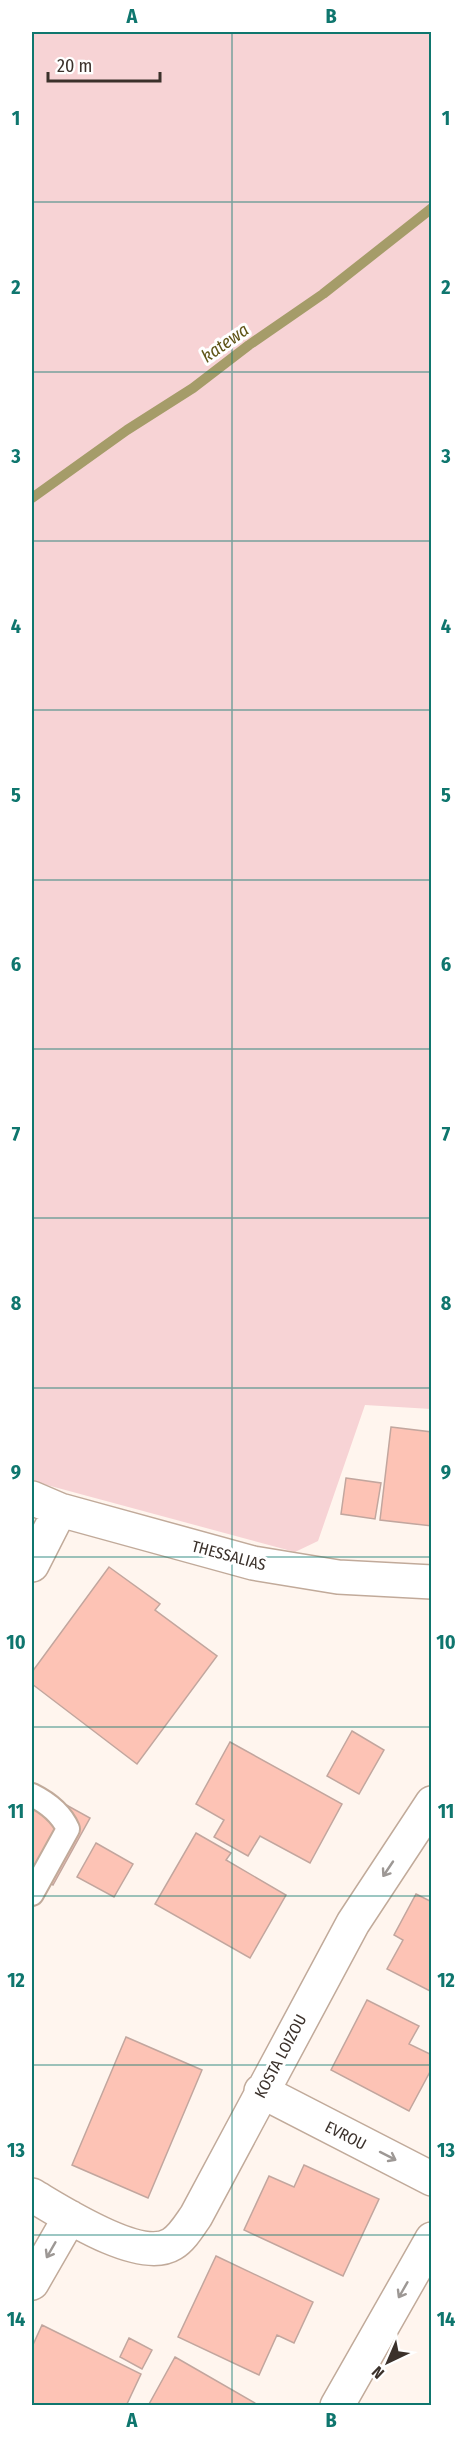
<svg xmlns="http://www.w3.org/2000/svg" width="463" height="2437" viewBox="0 0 463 2437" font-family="'Fira Sans Condensed',sans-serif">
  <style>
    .green { fill: #f7d3d5 }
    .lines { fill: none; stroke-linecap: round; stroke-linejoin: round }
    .stream { stroke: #a59c69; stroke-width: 10 }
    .building { fill: #fdc3b5; stroke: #c2a69e; stroke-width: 1.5 }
    .service-casing { stroke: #c1aa9a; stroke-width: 26 }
    .minor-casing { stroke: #c1aa9a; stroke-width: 36 }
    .service { stroke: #fff; stroke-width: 22 }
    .minor { stroke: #fff; stroke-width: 33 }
    .oneway { stroke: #9d9895 }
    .grid { fill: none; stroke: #0f766e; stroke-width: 1.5; stroke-opacity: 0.55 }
    .labels { text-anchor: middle; stroke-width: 6; stroke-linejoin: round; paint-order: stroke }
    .street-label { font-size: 16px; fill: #3b312b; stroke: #fff }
    .water-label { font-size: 18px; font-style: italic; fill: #605518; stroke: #fff }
    .neatline { fill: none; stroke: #0f766e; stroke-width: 2 }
    .grid-label { font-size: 20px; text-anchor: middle; font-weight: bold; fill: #0f766e }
  </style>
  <rect width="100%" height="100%" fill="#fff5ee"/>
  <path class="green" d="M 32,32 L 431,32 L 431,1409 L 365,1405 L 318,1541 L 295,1552 L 32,1481 Z"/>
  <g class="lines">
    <path class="stream" d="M 32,498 L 127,430 L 193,388 L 249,345 L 323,294 L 432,208"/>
  </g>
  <path class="building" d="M 391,1427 L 432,1432 L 432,1526 L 380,1520 Z
    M 346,1478 L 381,1483 L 375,1519 L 341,1514 Z
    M 109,1567 L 160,1604 L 155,1610 L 217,1656 L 137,1764 L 32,1684 L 32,1672 Z
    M 352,1731 L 384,1750 L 359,1794 L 327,1776 Z
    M 230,1742 L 342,1804 L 310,1863 L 260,1836 L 248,1856 L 214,1837 L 224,1820 L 196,1804 Z
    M 32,1786 L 90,1818 L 53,1885 L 41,1879 L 32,1896 Z
    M 196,1833 L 231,1853 L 226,1860 L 286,1895 L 250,1958 L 155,1904 Z
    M 96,1843 L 133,1864 L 114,1897 L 77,1877 Z
    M 416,1894 L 432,1902 L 432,1992 L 387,1969 L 403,1940 L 394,1935 Z
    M 367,2000 L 419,2026 L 409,2044 L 432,2055 L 432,2068 L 409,2111 L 331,2070 Z
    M 126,2037 L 202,2070 L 148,2198 L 72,2165 Z
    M 304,2165 L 379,2199 L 343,2276 L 244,2230 L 269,2176 L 294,2187 Z
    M 216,2256 L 313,2302 L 294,2343 L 277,2335 L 259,2375 L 178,2337 Z
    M 42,2325 L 141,2374 L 126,2406 L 32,2406 L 32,2347 Z
    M 129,2338 L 152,2350 L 142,2369 L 120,2357 Z
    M 175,2357 L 260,2406 L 148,2406 Z"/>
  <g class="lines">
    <g class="service-casing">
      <path id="service" d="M 32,1795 C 48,1803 61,1813 68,1829 L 32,1894"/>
    </g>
    <g class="minor-casing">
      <path id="minor" d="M 32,1498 L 60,1510 L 253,1563 L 338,1577 L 432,1582
        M 32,1565 L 60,1510
        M 261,2091 L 432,2179
        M 32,2195 C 61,2212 140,2264 172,2244 C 182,2238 189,2226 196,2216 L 353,1923 L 432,1803
        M 32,2283 L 70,2217
        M 337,2406 L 432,2239"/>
    </g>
    <use href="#service" class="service"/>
    <use href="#minor" class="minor"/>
  </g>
  <defs><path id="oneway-shaft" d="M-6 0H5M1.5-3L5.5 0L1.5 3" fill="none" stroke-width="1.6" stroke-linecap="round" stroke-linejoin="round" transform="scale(1.5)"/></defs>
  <g class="oneway">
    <use href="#oneway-shaft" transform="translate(388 1869) rotate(124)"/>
    <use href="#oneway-shaft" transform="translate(388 2156) rotate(27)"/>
    <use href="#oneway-shaft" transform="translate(51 2250) rotate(120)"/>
    <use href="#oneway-shaft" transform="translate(403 2290) rotate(120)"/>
  </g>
  <path class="grid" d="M 232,32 L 232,2406M 32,202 L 432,202M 32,372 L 432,372M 32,541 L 432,541M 32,710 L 432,710M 32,880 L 432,880M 32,1049 L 432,1049M 32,1218 L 432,1218M 32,1388 L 432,1388M 32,1557 L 432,1557M 32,1727 L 432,1727M 32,1896 L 432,1896M 32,2065 L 432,2065M 32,2235 L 432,2235"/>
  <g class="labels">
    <g class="street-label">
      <text transform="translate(229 1555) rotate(15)" y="6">THESSALIAS</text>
      <text transform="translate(280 2056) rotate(-62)" y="6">KOSTA LOIZOU</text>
      <text transform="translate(346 2135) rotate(27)" y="6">EVROU</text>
    </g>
    <g class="water-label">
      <text transform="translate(225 343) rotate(-35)" y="6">katewa</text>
    </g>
  </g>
  <rect width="463" height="2437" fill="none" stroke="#ffffff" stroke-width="66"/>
  <g transform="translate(388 2362) rotate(224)" stroke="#ffffff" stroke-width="4.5" paint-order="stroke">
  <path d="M0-4.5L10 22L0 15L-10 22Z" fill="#3b312b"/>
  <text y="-9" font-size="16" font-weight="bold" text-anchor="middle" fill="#3b312b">N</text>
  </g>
  <path d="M48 72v9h112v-9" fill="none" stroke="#3b312b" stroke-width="3"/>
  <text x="57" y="72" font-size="18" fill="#3b312b" stroke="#ffffff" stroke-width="4.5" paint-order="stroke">20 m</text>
  <rect x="33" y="33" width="397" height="2371" class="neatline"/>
  <g class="grid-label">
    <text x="132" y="23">A</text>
    <text x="331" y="23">B</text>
    <text x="16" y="125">1</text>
    <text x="446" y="125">1</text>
    <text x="16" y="294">2</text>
    <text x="446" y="294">2</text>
    <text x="16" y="463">3</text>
    <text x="446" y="463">3</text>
    <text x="16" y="633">4</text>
    <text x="446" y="633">4</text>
    <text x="16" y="802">5</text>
    <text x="446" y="802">5</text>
    <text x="16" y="971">6</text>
    <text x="446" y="971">6</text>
    <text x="16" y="1141">7</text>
    <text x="446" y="1141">7</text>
    <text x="16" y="1310">8</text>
    <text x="446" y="1310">8</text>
    <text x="16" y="1479">9</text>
    <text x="446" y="1479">9</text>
    <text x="16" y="1649">10</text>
    <text x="446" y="1649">10</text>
    <text x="16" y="1818">11</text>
    <text x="446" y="1818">11</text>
    <text x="16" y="1987">12</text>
    <text x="446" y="1987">12</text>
    <text x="16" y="2157">13</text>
    <text x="446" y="2157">13</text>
    <text x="16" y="2326">14</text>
    <text x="446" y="2326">14</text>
    <text x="132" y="2427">A</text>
    <text x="331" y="2427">B</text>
  </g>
</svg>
